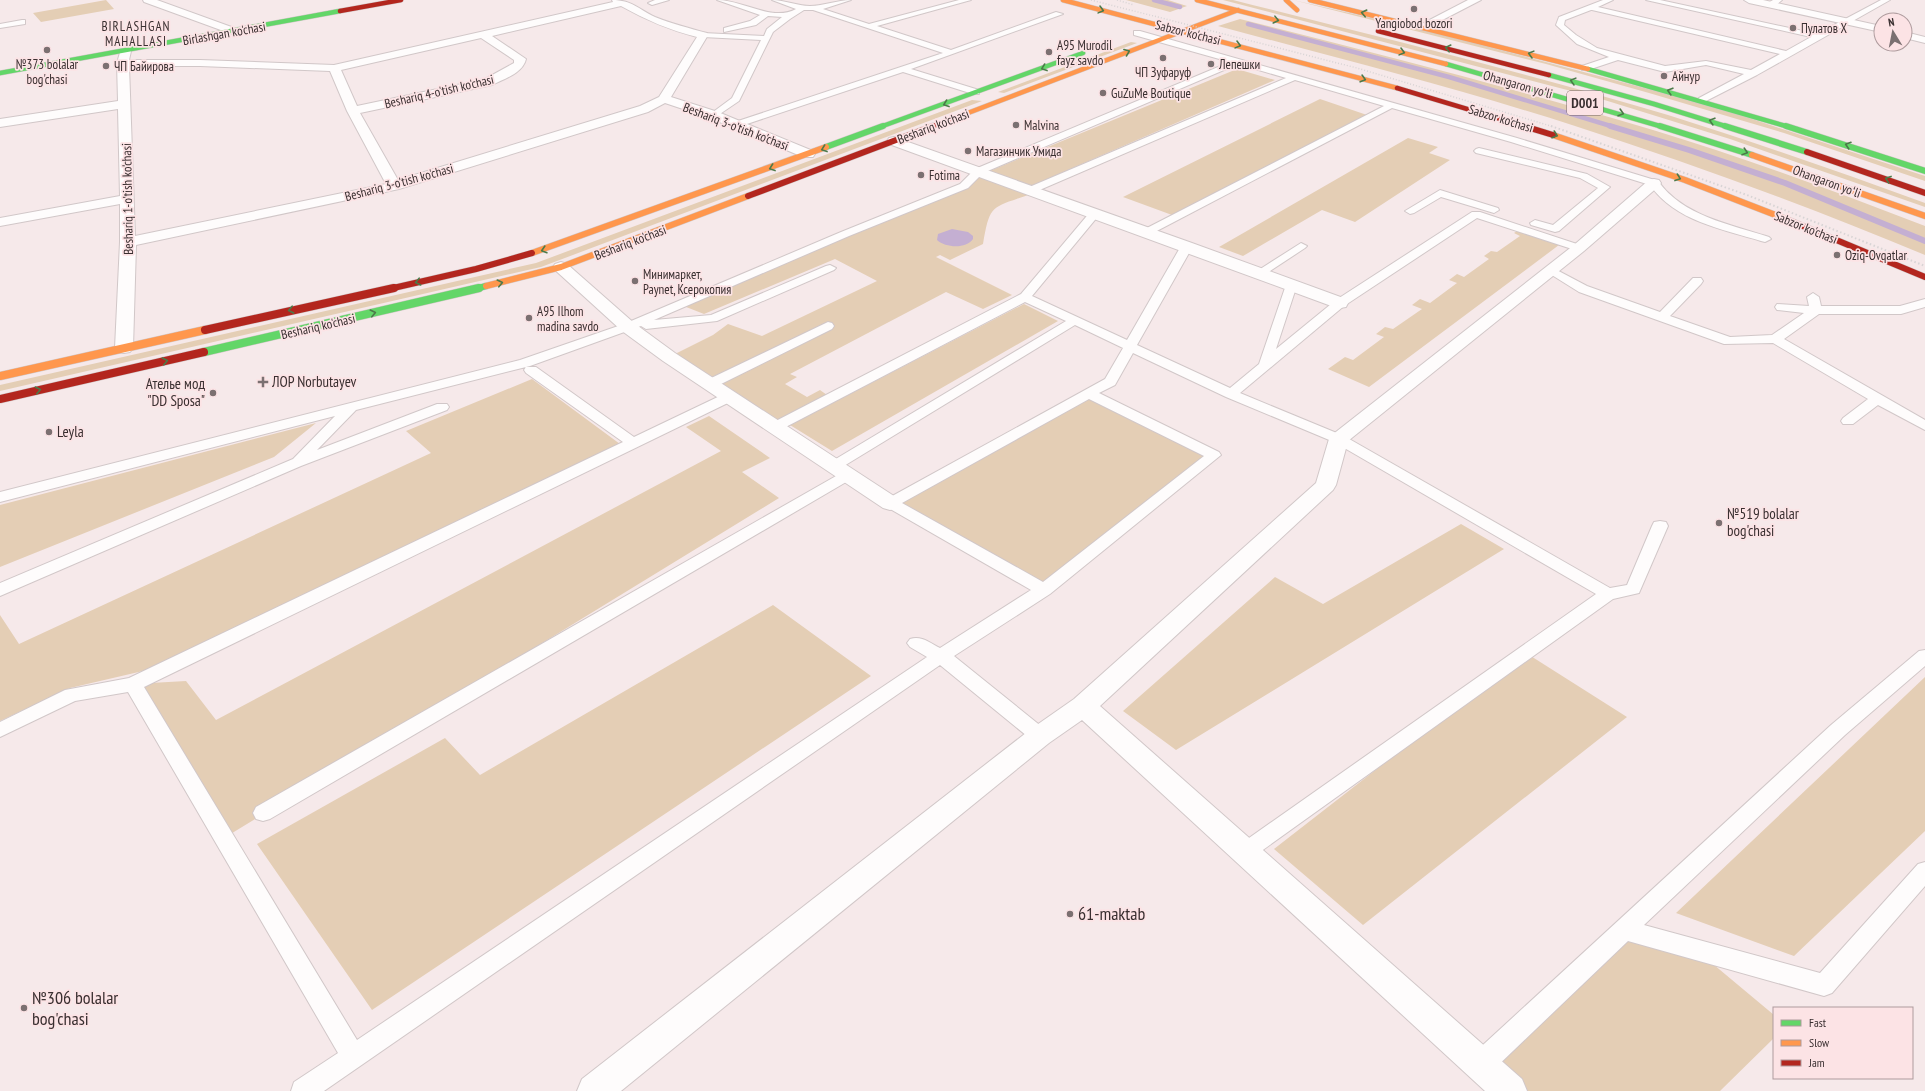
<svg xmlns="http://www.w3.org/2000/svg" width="1925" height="1091" viewBox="0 0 1925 1091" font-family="'PT Sans Narrow',sans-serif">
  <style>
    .green { fill: #e4ceb5 }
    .water { fill: #c4afd2 }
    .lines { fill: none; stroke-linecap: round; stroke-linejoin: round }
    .stream-far1 { stroke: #c4afd2; stroke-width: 4.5 }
    .stream { stroke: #c4afd2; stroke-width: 6 }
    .lane-casing { stroke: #d1c7c8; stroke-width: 2 }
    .street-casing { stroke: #d1c7c8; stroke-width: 2 }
    .fast-far2-casing { stroke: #d1c7c8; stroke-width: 5.5 }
    .fast-far1-casing { stroke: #d1c7c8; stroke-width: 7 }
    .fast-casing { stroke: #d1c7c8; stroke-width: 9 }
    .slow-far2-casing { stroke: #d1c7c8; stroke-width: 5.5 }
    .slow-far1-casing { stroke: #d1c7c8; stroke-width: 7 }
    .slow-casing { stroke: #d1c7c8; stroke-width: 9 }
    .jam-far2-casing { stroke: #d1c7c8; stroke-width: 5.5 }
    .jam-far1-casing { stroke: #d1c7c8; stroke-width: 7 }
    .jam-casing { stroke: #d1c7c8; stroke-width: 9 }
    .lane { fill: #fefcfc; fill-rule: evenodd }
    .street { fill: #fefcfc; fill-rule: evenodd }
    .fast-far2 { stroke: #63d668; stroke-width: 4.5 }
    .fast-far1 { stroke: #63d668; stroke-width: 6 }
    .fast { stroke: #63d668; stroke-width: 8 }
    .slow-far2 { stroke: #ff974d; stroke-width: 4.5 }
    .slow-far1 { stroke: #ff974d; stroke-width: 6 }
    .slow { stroke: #ff974d; stroke-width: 8 }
    .jam-far2 { stroke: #b3261e; stroke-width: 4.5 }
    .jam-far1 { stroke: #b3261e; stroke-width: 6 }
    .jam { stroke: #b3261e; stroke-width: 8 }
    .rail-far1 { stroke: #d8d4d5; stroke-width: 1.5; stroke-dasharray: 1 2; stroke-linecap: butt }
    .rail { stroke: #d8d4d5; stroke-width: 2; stroke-dasharray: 1.5 2.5; stroke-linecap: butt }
    .oneway { stroke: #4c7a49 }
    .poi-dot { fill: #7b7071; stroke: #fce3e5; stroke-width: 1.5 }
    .labels { text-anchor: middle; stroke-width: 3.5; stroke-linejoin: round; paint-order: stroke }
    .far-poi-label { font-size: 13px; fill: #392f30; stroke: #fce3e5; text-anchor: start }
    .far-neighbourhood-label { font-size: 13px; letter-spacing: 1px; fill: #392f30; stroke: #fce3e5 }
    .far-street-label { font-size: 13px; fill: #392f30; stroke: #fce3e5 }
    .shield { fill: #fce3e5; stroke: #746566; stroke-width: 1 }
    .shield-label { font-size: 14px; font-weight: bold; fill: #392f30 }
    .poi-label { font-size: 15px; fill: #392f30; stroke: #fce3e5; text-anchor: start }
    .near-poi-label { font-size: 18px; fill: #392f30; stroke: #fce3e5; text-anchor: start }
  </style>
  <rect width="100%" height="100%" fill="#f6e9ea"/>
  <path class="green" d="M 106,0 L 114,9 L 41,22 L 33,13 Z
    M 1126,0 L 1168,0 L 1187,6 L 1170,12 Z
    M 1223,0 L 1233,0 C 1379,37 1524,72 1668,115 C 1754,142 1840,172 1925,203 L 1925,207 L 1730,139 L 1598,98 Z
    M 1293,0 L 1432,32 L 1652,90 L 1743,116 L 1925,176 L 1925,181 L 1784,133 L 1649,93 L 1546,64 Z
    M 1240,19 C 1378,54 1517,89 1653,130 C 1745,158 1835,191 1925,226 L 1925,255 C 1810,207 1693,164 1575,126 C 1457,88 1337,58 1218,26 Z
    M 1131,42 L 1137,43 L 1004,93 L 998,92 Z
    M 1237,69 L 1275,80 L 1029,187 L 987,172 Z
    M 1320,99 L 1367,115 L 1172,215 L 1123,197 Z
    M 972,100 L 982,101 L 541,267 L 0,391 L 0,385 L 536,263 Z
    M 1408,138 L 1438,147 L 1429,153 L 1450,160 L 1355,222 L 1322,210 L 1243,256 L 1219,247 Z
    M 979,171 L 1028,195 C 991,208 990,204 983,244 L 950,260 L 940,255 L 936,257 L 1012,295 L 983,309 L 946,292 L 790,374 L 797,377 L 785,384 L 807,397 L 820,390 L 827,395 L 775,427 L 669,357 L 713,335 L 728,324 L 762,336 L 877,281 L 835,259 L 704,314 L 681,305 L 964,186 Z
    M 1517,231 L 1559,245 L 1369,387 L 1328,369 L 1345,357 L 1353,360 L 1384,337 L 1376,334 L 1385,327 L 1393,329 L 1422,309 L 1412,305 L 1420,299 L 1430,303 L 1457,283 L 1449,280 L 1457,274 L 1464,277 L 1489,259 L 1484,256 L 1491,251 L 1497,252 L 1520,236 L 1514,233 Z
    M 1024,304 L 1058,321 L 832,451 L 790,425 Z
    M 532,379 L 620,444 L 173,664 L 70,688 L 0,721 L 0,615 L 19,644 L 431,453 L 406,431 Z
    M 1090,394 L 1214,455 L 1044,590 L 890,503 Z
    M 709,416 L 770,458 L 742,472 L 779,498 L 224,838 L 133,684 L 186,681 L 216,720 L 721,451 L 686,427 Z
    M 316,423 L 274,457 L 0,567 L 0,505 Z
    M 1461,524 L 1504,549 L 1176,750 L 1123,711 L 1275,577 L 1323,604 Z
    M 773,605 L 871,676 L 372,1010 L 257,844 L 445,738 L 480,775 Z
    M 1526,653 L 1627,717 L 1363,925 L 1274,849 Z
    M 1925,677 L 1925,831 L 1794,956 L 1676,913 Z
    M 1624,930 L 1695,949 L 1774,1015 L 1774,1038 L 1720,1091 L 1518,1091 L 1481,1064 Z"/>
  <path class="water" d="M 952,229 L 968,232 L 973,236 L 973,239 C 966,249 946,248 937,240 L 938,234 Z"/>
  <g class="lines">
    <path class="stream-far1" d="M 1154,0 L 1180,7
      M 1248,24 L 1449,77 L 1614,127"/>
    <path class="stream" d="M 1610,126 L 1689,150 L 1785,183 L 1925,241"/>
    <g class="lane-casing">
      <path id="lane" d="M 655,0 L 669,0 L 652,5 L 648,3 Z
        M 717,0 C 743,0 772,22 796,9 L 772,0 C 785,0 797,6 810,6 C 824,6 837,0 851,0 L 823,9 L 869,24 L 959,0 L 971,0 L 877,26 L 951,50 L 1056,12 L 1063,14 L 911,69 L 979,90 L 979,94 L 973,94 L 903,72 L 738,127 L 735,126 L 735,122 L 943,53 L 813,10 L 804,10 L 790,19 L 773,32 L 739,101 L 714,118 L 709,115 L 732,98 L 761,40 L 703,37 L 699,35 L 703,33 L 764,36 L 767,29 L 782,17 L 768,16 L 756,25 L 724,32 L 724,28 L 750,21 L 760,15 Z
        M 1603,0 L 1613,0 L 1598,7 L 1786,51 L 1811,37 L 1646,0 L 1660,0 L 1817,34 L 1881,0 L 1890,0 L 1757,75 L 1702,103 L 1698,100 L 1699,98 L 1744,74 L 1706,65 L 1665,72 L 1618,60 L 1588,70 L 1582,70 L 1582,66 L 1609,57 L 1577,44 L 1556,25 L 1559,17 ZM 1591,10 L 1592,10 L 1780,54 L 1751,70 L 1706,61 L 1665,66 L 1597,48 L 1576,35 L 1564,25 L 1565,20 Z
        M 1773,0 L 1782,0 L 1774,7 L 1768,7 L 1768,3 Z
        M 22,20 L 25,20 L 25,24 L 0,28 L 0,24 Z
        M 1134,31 L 1140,31 L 1517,138 L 1658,181 C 1683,216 1729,224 1769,237 L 1771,239 L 1765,242 L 1761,241 C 1722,229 1675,221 1650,185 L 1511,142 L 1392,108 L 1151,234 L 1143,234 L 1141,232 L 1143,230 L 1384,106 L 1295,80 L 1035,192 L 1031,193 L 1026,190 L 1027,188 L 1286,78 L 1238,64 L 983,173 L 968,188 L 849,236 L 654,320 L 711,315 L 826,266 L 830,265 L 836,268 L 834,270 L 717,321 L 646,329 L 641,326 L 530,366 L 356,410 L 317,450 L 437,404 L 447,404 L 449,407 L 447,410 L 301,466 L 0,596 L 0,583 L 293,459 L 335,416 L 0,502 L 0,492 L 520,360 L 624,324 L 841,232 L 960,184 L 975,169 L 1230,62 L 1134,35 Z
        M 1479,148 L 1587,174 L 1610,187 L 1559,231 L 1555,232 L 1531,225 L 1530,223 L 1535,220 L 1553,225 L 1598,188 L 1580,178 L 1476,153 L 1474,151 L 1476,149 Z
        M 1440,190 L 1498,208 L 1499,210 L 1494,213 L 1441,197 L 1414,213 L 1410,214 L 1405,211 Z
        M 1095,210 L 1099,211 L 1100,213 L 1099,215 L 1032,296 L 1127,340 L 1181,246 L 1187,243 L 1191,244 L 1193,246 L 1137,345 L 1230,388 L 1259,364 L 1287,282 L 1295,282 L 1297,285 L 1276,349 L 1336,300 L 1472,212 L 1480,212 L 1583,246 L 1585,248 L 1583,250 L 1575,250 L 1477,218 L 1344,306 L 1240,393 L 1344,436 L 1610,588 L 1627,585 L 1652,526 L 1654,522 L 1660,521 L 1666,522 L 1668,526 L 1639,593 L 1613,599 L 1253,857 L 1246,860 L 1239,857 L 1236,851 L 1239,845 L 1596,594 L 1334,442 L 1226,397 L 1133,353 L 1115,385 L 1099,393 L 1219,452 L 1221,455 L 1050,594 L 954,656 L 1047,731 L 1050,736 L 1047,741 L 1040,743 L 1033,741 L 940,665 L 324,1091 L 291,1091 L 294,1082 L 338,1053 L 128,692 L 75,701 L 0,737 L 0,722 L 65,690 L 129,678 L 623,442 L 526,373 L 524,370 L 526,367 L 536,367 L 634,437 L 724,394 L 734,394 L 736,397 L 734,400 L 144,687 L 357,1040 L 927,657 L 910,647 L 907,643 L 910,639 C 921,635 930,643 940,648 L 1031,590 L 885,506 L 882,503 L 885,500 L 1105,379 L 1123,348 L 1075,325 L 839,469 L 829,469 L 827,466 L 829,463 L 1066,321 L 1025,302 L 780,430 L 770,430 L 768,427 L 770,424 L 1021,294 L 1091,211 ZM 1089,399 L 1204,456 L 1043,582 L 902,503 Z
        M 1301,243 L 1307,246 L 1305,248 L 1264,275 L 1256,275 L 1254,273 Z
        M 1551,267 L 1587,286 L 1660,312 L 1693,278 L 1701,278 L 1703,281 L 1701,284 L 1670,316 L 1730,337 L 1772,335 L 1804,313 L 1777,310 L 1775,307 L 1777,304 L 1809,306 L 1807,297 L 1813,293 L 1819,297 L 1821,306 L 1900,306 L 1925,299 L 1925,307 L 1901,314 L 1819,314 L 1784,339 L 1925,420 L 1925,430 L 1878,405 L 1853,424 L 1843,424 L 1841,421 L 1843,418 L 1868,399 L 1773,343 L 1724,344 L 1579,292 L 1547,272 L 1545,270 Z
        M 828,322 L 832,323 L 834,326 L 832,329 L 715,387 L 705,387 L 703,384 L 705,381 Z
        M 848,470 L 853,472 L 855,475 L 853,478 L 270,819 L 263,821 L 256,819 L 253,813 L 256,807 L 843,472 Z
        M 1925,650 L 1925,666 L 1845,735 L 1644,925 L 1820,973 L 1918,864 L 1925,862 L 1925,886 L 1832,993 L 1824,996 L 1628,941 L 1490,1073 L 1481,1076 L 1472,1073 L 1469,1064 L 1472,1055 L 1831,725 L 1919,651 Z"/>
    </g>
    <g class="street-casing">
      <path id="street" d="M 143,0 L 157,0 L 237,29 L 238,31 L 233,34 L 229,33 L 144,2 Z
        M 612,0 C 632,0 638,9 655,17 C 672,24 689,28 707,33 L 708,35 L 671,97 L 718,112 L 813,151 L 815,154 L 813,157 L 803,157 L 710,118 L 665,103 L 648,112 L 399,189 L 136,245 L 133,348 L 130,352 L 124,353 L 118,352 L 115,348 L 120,242 L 120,204 L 0,226 L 0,218 L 120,196 L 118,109 L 0,127 L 0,119 L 118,101 L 117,63 L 121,49 L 129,49 L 131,51 L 129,60 L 200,60 L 334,65 L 613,2 ZM 621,6 C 646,20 669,30 697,37 L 659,97 L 640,106 L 398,180 L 360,113 L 492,85 C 504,79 523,73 526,59 L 492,36 ZM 481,38 L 514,60 L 514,63 L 485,79 L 357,106 L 341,70 ZM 129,66 L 200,66 L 330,71 L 347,111 L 386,184 L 135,236 Z
        M 1468,0 L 1481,0 L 1425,29 L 1421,30 L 1416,27 Z
        M 1744,0 L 1763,0 L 1881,26 L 1881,32 L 1749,3 Z
        M 1905,32 L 1925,37 L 1925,43 L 1905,38 Z
        M 894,137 L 1192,243 L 1346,299 L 1348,303 L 1346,307 L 1340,308 L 1334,307 L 889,144 L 887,141 L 889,138 Z
        M 1654,179 L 1659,180 L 1661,183 L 1659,186 L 1584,251 L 1348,441 L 1336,485 L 1333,490 L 1100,706 L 1522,1079 L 1527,1091 L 1485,1091 L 1082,720 L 1049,743 L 621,1091 L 577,1091 L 582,1079 L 1031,729 L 1074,699 L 1316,483 L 1329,439 L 1332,435 L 1574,245 L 1649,180 Z
        M 561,262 L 567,264 L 634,323 L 675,353 L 897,498 L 901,503 L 897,508 L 890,510 L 883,508 L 663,361 L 622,331 L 555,270 L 553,267 L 555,264 Z"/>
    </g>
    <g class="fast-far2-casing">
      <path id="fast-far2" d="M 1446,64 L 1663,127
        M 1588,69 L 1789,127
        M 0,73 L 340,11
        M 1549,75 L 1654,104 L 1728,127
        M 880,127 L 1083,53"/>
    </g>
    <g class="fast-far1-casing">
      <path id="fast-far1" d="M 1660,126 L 1752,155
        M 1725,126 L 1807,152
        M 1786,126 L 1925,171
        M 826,147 L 883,126
        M 475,289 L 486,286"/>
    </g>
    <g class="fast-casing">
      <path id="fast" d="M 204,352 L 479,288"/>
    </g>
    <g class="slow-far2-casing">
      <path id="slow-far2" d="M 1063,0 L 1397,88
        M 1197,0 L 1446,64
        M 1286,0 L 1297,10
        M 1310,0 L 1588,69
        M 960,116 L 1238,10"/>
    </g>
    <g class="slow-far1-casing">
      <path id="slow-far1" d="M 1553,135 L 1685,180 L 1786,219
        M 1752,155 L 1925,216
        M 532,253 L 826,147
        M 486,286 L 561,267 L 748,196"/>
    </g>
    <g class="slow-casing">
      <path id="slow" d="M 0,376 L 205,330"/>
    </g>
    <g class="jam-far2-casing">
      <path id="jam-far2" d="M 340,11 L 401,0
        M 1378,31 L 1549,75
        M 1397,88 L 1527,127
        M 931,127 L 960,116"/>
    </g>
    <g class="jam-far1-casing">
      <path id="jam-far1" d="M 1524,126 L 1553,135
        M 1807,152 L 1925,193
        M 748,196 L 933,126
        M 1786,219 L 1925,277
        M 389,289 L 476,269 L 532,253"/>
    </g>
    <g class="jam-casing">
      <path id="jam" d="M 205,330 L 394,288
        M 0,399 L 204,352"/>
    </g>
    <use href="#lane" class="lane"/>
    <use href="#street" class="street"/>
    <use href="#fast-far2" class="fast-far2"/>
    <use href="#fast-far1" class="fast-far1"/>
    <use href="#fast" class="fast"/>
    <use href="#slow-far2" class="slow-far2"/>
    <use href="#slow-far1" class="slow-far1"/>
    <use href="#slow" class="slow"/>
    <use href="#jam-far2" class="jam-far2"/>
    <use href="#jam-far1" class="jam-far1"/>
    <use href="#jam" class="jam"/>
    <path class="rail-far1" d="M 1091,0 L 1357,68 L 1554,127
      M 1117,0 L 1134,5"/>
    <path class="rail" d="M 1551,126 L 1747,195 L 1925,266"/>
  </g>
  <defs><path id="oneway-chevron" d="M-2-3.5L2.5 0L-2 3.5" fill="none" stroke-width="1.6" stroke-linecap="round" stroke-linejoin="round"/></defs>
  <g class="oneway">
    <use href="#oneway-chevron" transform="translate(1101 10) rotate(15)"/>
    <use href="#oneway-chevron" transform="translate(1364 13) rotate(-167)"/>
    <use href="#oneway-chevron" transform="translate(1276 20) rotate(14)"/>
    <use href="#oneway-chevron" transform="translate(1238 45) rotate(15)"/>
    <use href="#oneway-chevron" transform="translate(1448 48) rotate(-166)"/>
    <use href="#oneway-chevron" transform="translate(1127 52) rotate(-21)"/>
    <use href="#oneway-chevron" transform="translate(1402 52) rotate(15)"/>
    <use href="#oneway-chevron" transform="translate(1531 54) rotate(-165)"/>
    <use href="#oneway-chevron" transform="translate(1044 68) rotate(160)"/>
    <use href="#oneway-chevron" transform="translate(1363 79) rotate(16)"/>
    <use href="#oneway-chevron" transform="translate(1573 81) rotate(-165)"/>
    <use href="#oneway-chevron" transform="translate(1670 91) rotate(-164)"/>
    <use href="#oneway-chevron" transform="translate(946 104) rotate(160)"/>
    <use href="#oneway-chevron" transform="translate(1621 113) rotate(17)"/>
    <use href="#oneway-chevron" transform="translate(1712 121) rotate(-164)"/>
    <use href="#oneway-chevron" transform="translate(1555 135) rotate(19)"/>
    <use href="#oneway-chevron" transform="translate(1848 145) rotate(-162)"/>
    <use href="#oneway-chevron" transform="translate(824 149) rotate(160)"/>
    <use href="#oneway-chevron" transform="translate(1745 152) rotate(18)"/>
    <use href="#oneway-chevron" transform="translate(772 168) rotate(160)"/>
    <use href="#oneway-chevron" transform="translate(1678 178) rotate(20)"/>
    <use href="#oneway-chevron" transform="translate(1888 179) rotate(-160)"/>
    <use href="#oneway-chevron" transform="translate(544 250) rotate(163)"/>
    <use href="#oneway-chevron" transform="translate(418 282) rotate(167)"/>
    <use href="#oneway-chevron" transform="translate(500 283) rotate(-13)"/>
    <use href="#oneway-chevron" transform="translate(291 310) rotate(167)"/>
    <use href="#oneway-chevron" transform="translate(373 313) rotate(-13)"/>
    <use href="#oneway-chevron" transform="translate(165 361) rotate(-13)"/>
    <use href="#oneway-chevron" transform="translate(38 390) rotate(-13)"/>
  </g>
  <g class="poi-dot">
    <circle cx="1414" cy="9" r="4"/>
    <circle cx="1793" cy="28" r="4"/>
    <circle cx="47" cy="50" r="4"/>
    <circle cx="1049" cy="52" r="4"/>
    <circle cx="1163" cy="58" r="4"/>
    <circle cx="1211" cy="64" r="4"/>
    <circle cx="106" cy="66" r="4"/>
    <circle cx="1664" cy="76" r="4"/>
    <circle cx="1103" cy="93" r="4"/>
    <circle cx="1016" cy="125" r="4"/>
    <circle cx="968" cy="151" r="4"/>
    <circle cx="921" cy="175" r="4"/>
    <circle cx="1837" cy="255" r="4"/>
    <circle cx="635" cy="281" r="4"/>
    <circle cx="529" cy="318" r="4"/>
    <path d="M261 376h4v4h4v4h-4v4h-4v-4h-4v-4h4z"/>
    <circle cx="213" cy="393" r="4"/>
    <circle cx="49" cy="432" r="4"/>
    <circle cx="1719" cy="523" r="4"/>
    <circle cx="1070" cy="914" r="4"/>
    <circle cx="24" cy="1008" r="4"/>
  </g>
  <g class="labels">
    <g class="far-poi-label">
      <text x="1414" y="28" text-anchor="middle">Yangiobod bozori</text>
      <text x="1801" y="33">Пулатов Х</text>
      <text x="1057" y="50">A95 Murodil<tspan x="1057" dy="15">fayz savdo</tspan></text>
      <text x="47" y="69" text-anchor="middle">№373 bolalar<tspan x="47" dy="15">bog'chasi</tspan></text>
      <text x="1219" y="69">Лепешки</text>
      <text x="114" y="71">ЧП Байирова</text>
      <text x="1163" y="77" text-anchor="middle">ЧП Зуфаруф</text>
      <text x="1672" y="81">Айнур</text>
      <text x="1111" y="98">GuZuMe Boutique</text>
      <text x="1024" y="130">Malvina</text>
      <text x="976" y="156">Магазинчик Умида</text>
      <text x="929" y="180">Fotima</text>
      <text x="1845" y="260">Oziq-Ovqatlar</text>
      <text x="643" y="279">Минимаркет,<tspan x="643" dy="15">Paynet, Ксерокопия</tspan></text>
      <text x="537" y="316">A95 Ilhom<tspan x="537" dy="15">madina savdo</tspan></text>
    </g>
    <g class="far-neighbourhood-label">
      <text x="136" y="31">BIRLASHGAN<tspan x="136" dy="15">MAHALLASI</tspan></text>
    </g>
    <g class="far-street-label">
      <text transform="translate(1188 32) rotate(14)" y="5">Sabzor ko'chasi</text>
      <text transform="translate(224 33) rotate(-10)" y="5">Birlashgan ko'chasi</text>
      <text transform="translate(1518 84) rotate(16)" y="5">Ohangaron yoʻli</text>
      <text transform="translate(439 91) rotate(-13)" y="5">Beshariq 4-o'tish ko'chasi</text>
      <text transform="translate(1501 118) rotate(17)" y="5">Sabzor ko'chasi</text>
      <text transform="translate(736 126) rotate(21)" y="5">Beshariq 3-o'tish ko'chasi</text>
      <text transform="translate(933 126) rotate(-21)" y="5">Beshariq ko'chasi</text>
      <text transform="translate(1827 181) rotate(20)" y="5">Ohangaron yoʻli</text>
      <text transform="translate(399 182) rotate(-15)" y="5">Beshariq 3-o'tish ko'chasi</text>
      <text transform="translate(127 199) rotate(-91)" y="5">Beshariq 1-o'tish ko'chasi</text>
      <text transform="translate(1806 227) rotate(22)" y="5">Sabzor ko'chasi</text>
      <text transform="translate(630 242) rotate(-21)" y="5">Beshariq ko'chasi</text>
      <text transform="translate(318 326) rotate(-13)" y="5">Beshariq ko'chasi</text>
    </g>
    <rect class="shield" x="1567" y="91" width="36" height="24" rx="3"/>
    <g class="shield-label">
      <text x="1585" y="108">D001</text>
    </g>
    <g class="poi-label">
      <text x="272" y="387">ЛОР Norbutayev</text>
      <text x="205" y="389" text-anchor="end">Ателье мод<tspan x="205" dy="17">"DD Sposa"</tspan></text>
      <text x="57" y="437">Leyla</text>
      <text x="1727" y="519">№519 bolalar<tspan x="1727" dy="17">bog'chasi</tspan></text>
    </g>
    <g class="near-poi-label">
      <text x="1078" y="920">61-maktab</text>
      <text x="32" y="1004">№306 bolalar<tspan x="32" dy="21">bog'chasi</tspan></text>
    </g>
  </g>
  <rect x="1773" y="1007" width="140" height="72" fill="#fce3e5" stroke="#ae9b9d"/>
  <rect x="1781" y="1020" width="20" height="6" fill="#63d668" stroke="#ae9b9d"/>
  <text x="1809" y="1027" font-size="12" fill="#392f30">Fast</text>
  <rect x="1781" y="1040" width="20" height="6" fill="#ff974d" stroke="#ae9b9d"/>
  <text x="1809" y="1047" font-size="12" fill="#392f30">Slow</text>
  <rect x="1781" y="1060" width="20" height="6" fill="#b3261e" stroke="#ae9b9d"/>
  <text x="1809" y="1067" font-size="12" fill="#392f30">Jam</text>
  <g transform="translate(1893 32) rotate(350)"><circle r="19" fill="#fce3e5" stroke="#ae9b9d"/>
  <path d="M0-3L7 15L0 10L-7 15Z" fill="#7b7071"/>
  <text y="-6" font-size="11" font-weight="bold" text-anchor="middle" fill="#392f30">N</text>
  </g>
</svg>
